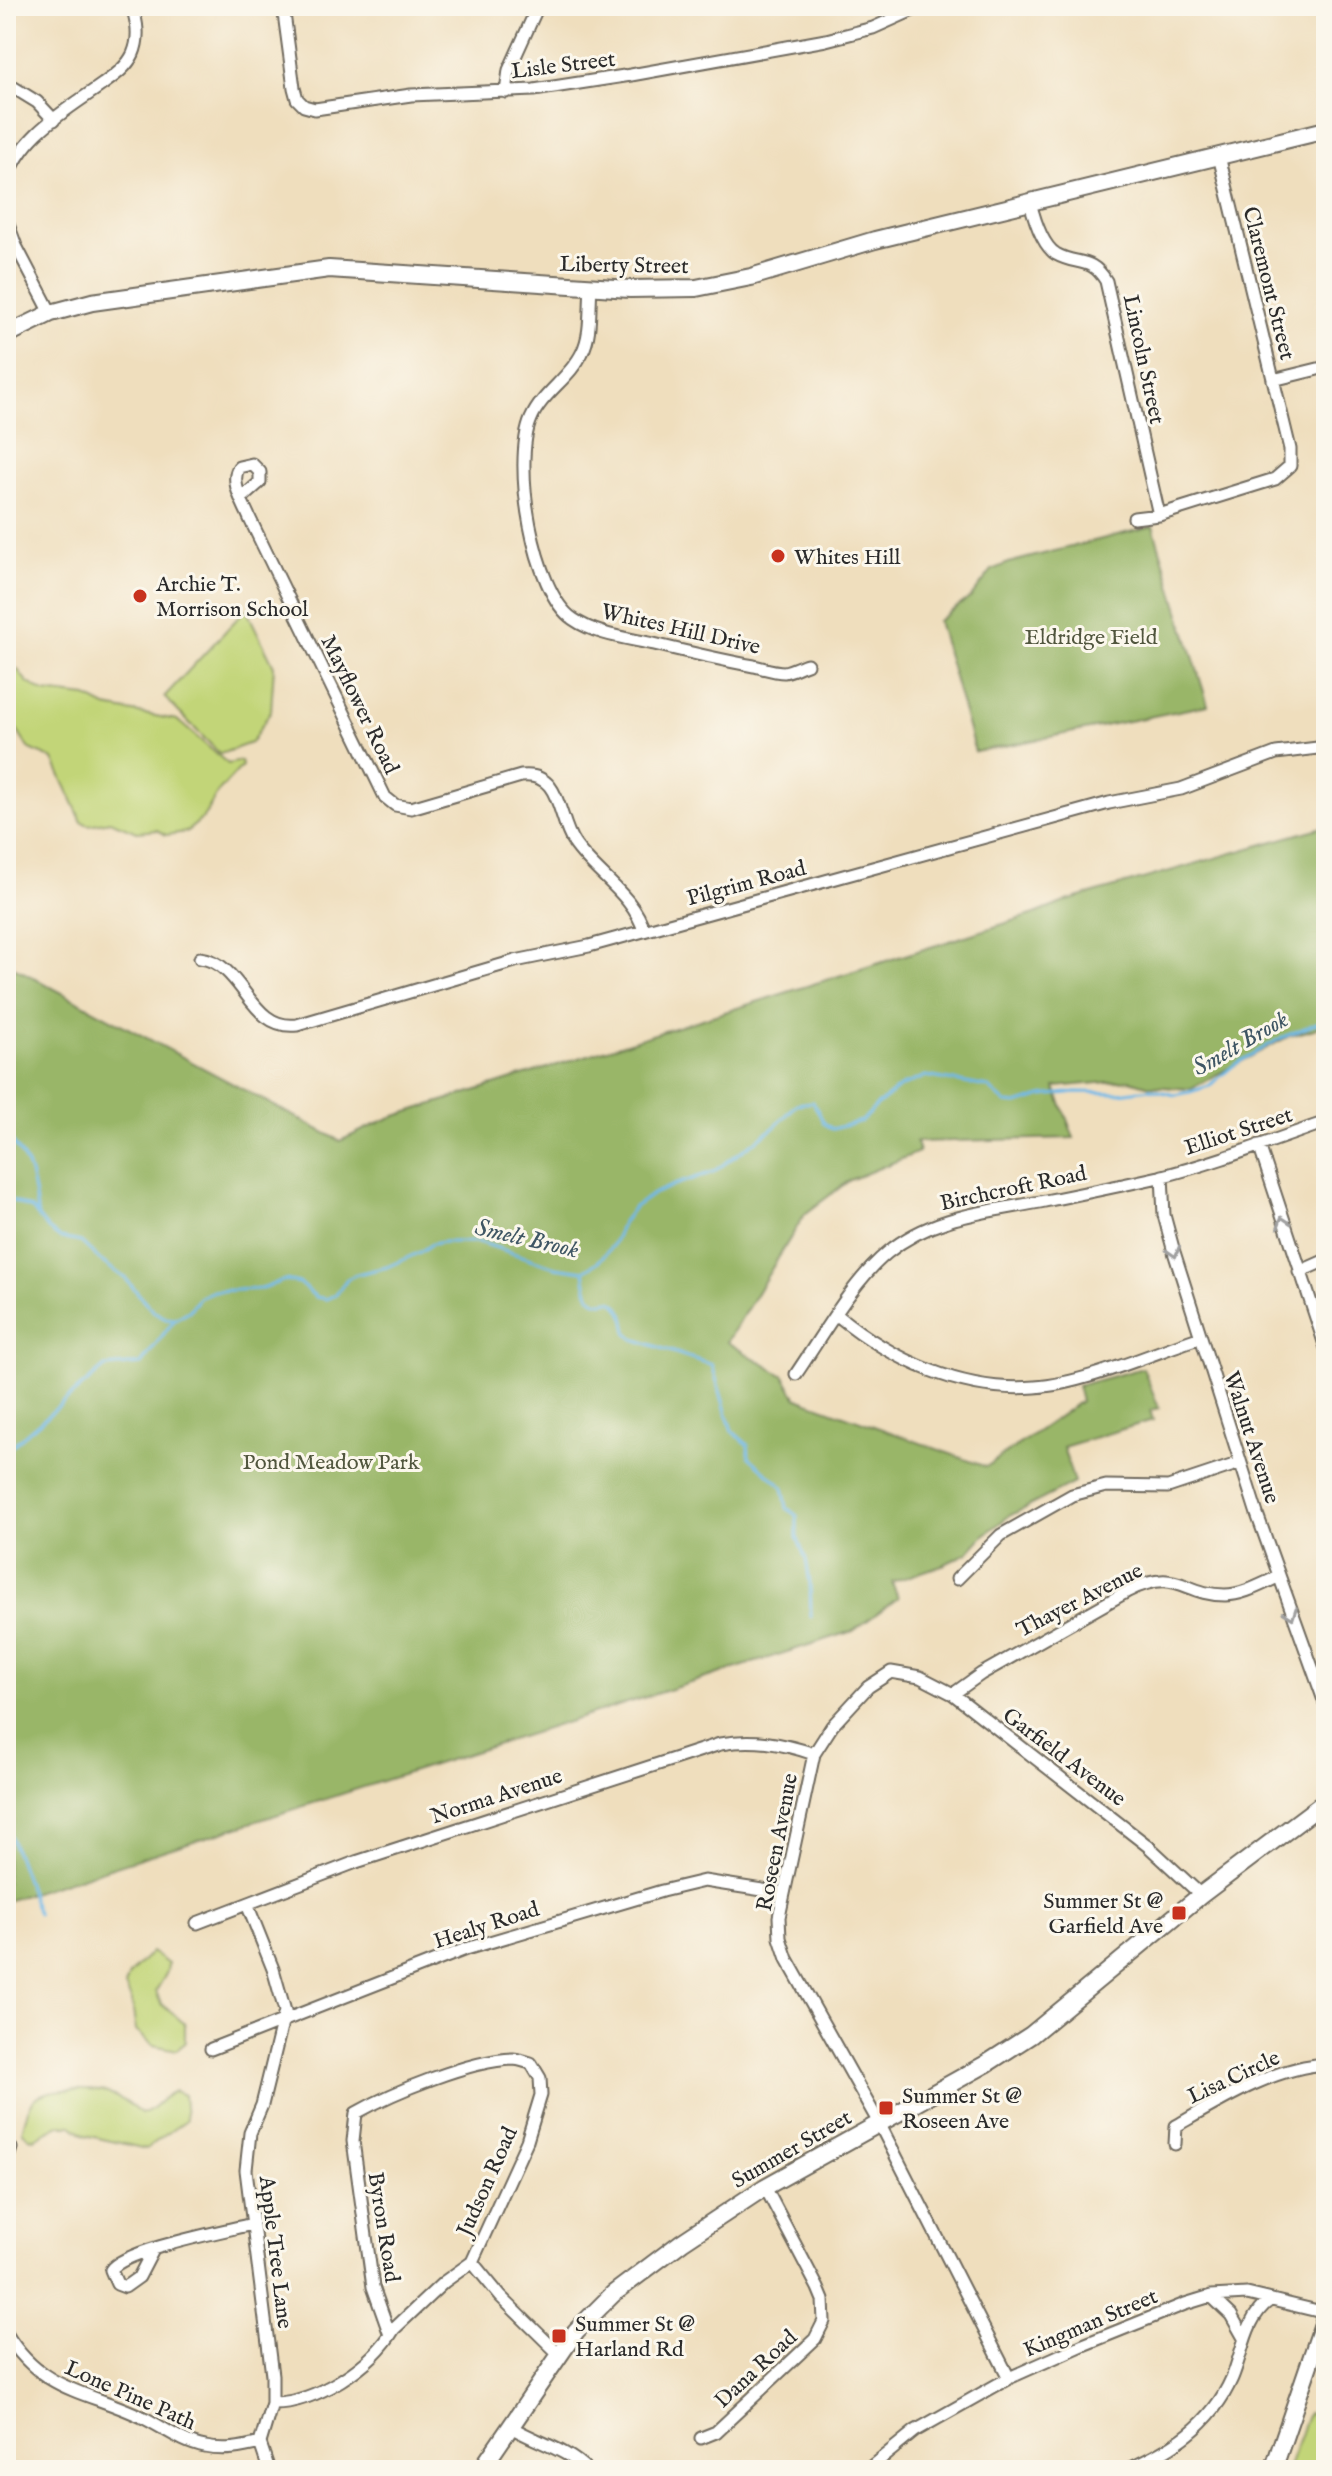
<svg xmlns="http://www.w3.org/2000/svg" width="1332" height="2476" viewBox="0 0 1332 2476" font-family="'IM FELL English',serif">
  <style>
    .green { fill: #c2d578; stroke: #768052; stroke-width: 2 }
    .forest { fill: #99b668; stroke: #62704a; stroke-width: 2 }
    .lines { fill: none; stroke-linecap: round; stroke-linejoin: round }
    .stream { stroke: #6fb9e8; stroke-width: 3 }
    .street-casing { stroke: #706a5e; stroke-width: 15 }
    .secondary-casing { stroke: #706a5e; stroke-width: 20 }
    .street { stroke: #fff; stroke-width: 11 }
    .secondary { stroke: #fff; stroke-width: 16 }
    .oneway { stroke: #a0a0a0 }
    .poi-dot { fill: #c8321e; stroke: #fbf7ec; stroke-width: 3 }
    .labels { text-anchor: middle; stroke-width: 6; stroke-linejoin: round; paint-order: stroke }
    .street-label { font-size: 22px; fill: #2b2b2b; stroke: #fbf7ec }
    .poi-label { font-size: 22px; fill: #2b2b2b; stroke: #fbf7ec; text-anchor: start }
    .park-label { font-size: 22px; fill: #51563e; stroke: #fbf7ec }
    .water-label { font-size: 24px; font-style: italic; fill: #3f5664; stroke: #fbf7ec }
  </style>
  <rect width="100%" height="100%" fill="#fbf7ec"/>
  <filter id="ink" filterUnits="userSpaceOnUse"><feTurbulence type="fractalNoise" baseFrequency=".0125" numOctaves="2"/><feDisplacementMap in="SourceGraphic" scale="16" xChannelSelector="R" yChannelSelector="G"/><feConvolveMatrix kernelMatrix="1 2 1 2 8 2 1 2 1" color-interpolation-filters="sRGB"/></filter>
  <filter id="wash" filterUnits="userSpaceOnUse"><feTurbulence type="fractalNoise" baseFrequency=".006" numOctaves="4" result="noise"/><feDisplacementMap in="SourceGraphic" scale="32" xChannelSelector="R" yChannelSelector="G"/><feGaussianBlur stdDeviation="1.8" result="paint"/><feColorMatrix in="noise" values="0 0 0 0 0 0 0 0 0 0 0 0 0 0 0 0 0 1.4 0 .05"/><feComposite in="paint" operator="in"/></filter>
  <g filter="url(#wash)">
    <rect width="100%" height="100%" fill="#efdebd"/>
    <path class="green" d="M 246,609 L 274,666 L 271,711 L 251,743 L 220,754 L 164,697 Z
      M 6,665 L 18,670 L 27,682 L 44,692 L 87,697 L 106,707 L 177,720 L 228,764 L 241,761 L 242,766 L 218,792 L 203,818 L 186,832 L 166,835 L 157,830 L 137,832 L 110,821 L 89,825 L 82,822 L 53,759 L 28,748 L 6,712 Z
      M 151,1952 L 168,1964 L 167,1972 L 156,1991 L 161,2004 L 185,2024 L 185,2042 L 177,2050 L 153,2045 L 136,2031 L 132,2002 L 125,1986 L 129,1975 Z
      M 103,2091 L 125,2101 L 141,2114 C 154,2111 160,2097 175,2091 L 184,2095 L 186,2120 L 146,2149 L 85,2135 L 72,2125 L 59,2125 L 35,2138 L 28,2137 L 22,2131 C 25,2120 28,2102 39,2096 C 55,2087 85,2090 103,2091 Z
      M 1308,2413 L 1326,2420 L 1326,2470 L 1287,2470 Z"/>
    <path class="forest" d="M 1153,526 L 1208,705 L 975,752 L 938,621 L 971,597 L 992,570 L 1008,563 Z
      M 1326,826 L 1326,946 L 1319,956 L 1326,962 L 1326,1022 L 1314,1029 L 1289,1036 L 1190,1089 L 1150,1086 L 1130,1080 L 1055,1087 L 1074,1138 L 916,1142 L 919,1152 L 850,1180 L 805,1214 L 727,1342 L 784,1376 L 797,1398 L 986,1467 L 1081,1401 L 1077,1386 L 1143,1368 L 1159,1408 L 1150,1410 L 1153,1420 L 1063,1447 L 1074,1483 L 1009,1516 L 984,1535 L 968,1553 L 945,1564 L 892,1582 L 898,1598 L 853,1631 L 6,1901 L 6,963 L 340,1141 L 389,1118 L 1035,914 L 1070,900 Z"/>
    <g class="lines">
      <path class="stream" d="M 6,1134 C 33,1165 32,1179 38,1218
        M 6,1198 L 32,1209 L 48,1229 L 60,1238 L 81,1242 L 101,1261 L 126,1279 L 153,1311 L 166,1318 L 175,1319 L 189,1311 L 200,1297 L 213,1291 L 259,1289 L 285,1280 L 299,1283 L 316,1297 L 326,1299 L 335,1295 L 347,1279 L 357,1274 L 387,1267 L 420,1252 L 432,1244 L 443,1242 L 479,1242 L 555,1267 L 584,1271 L 599,1261 L 612,1246 L 623,1222 L 634,1207 L 653,1194 L 674,1185 L 713,1172 L 775,1127 L 797,1104 L 813,1102 L 824,1123 L 832,1129 L 862,1121 L 875,1107 L 900,1087 L 926,1076 L 988,1087 L 1006,1103 L 1017,1104 L 1042,1096 L 1076,1092 L 1118,1093 L 1150,1089 L 1175,1095 L 1190,1092 L 1209,1086 L 1234,1065 L 1281,1038 L 1322,1021 L 1326,1015
        M 584,1271 C 586,1283 586,1302 602,1302 C 609,1302 609,1299 615,1303 C 626,1311 624,1324 628,1334 L 634,1339 L 712,1365 L 732,1431 L 748,1445 L 749,1457 L 783,1487 L 787,1508 L 797,1516 L 797,1537 L 806,1559 L 810,1583 L 811,1617
        M 6,1451 L 105,1367 L 141,1364 L 175,1319
        M 6,1824 L 38,1914"/>
    </g>
  </g>
  <g filter="url(#ink)">
    <g class="lines">
      <g class="street-casing">
        <path id="street" d="M 283,6 L 294,88 L 297,99 L 304,106 L 315,109 L 411,95 L 534,90 L 631,75 L 826,40 L 873,28 L 922,6
          M 6,83 L 37,102 L 54,120
          M 506,92 L 509,70 L 538,6
          M 6,183 C 20,135 64,112 103,84 C 114,76 127,67 133,54 C 140,38 137,22 132,6
          M 1030,202 C 1034,218 1042,245 1056,254 C 1077,266 1091,256 1106,281 L 1159,515
          M 6,219 L 16,246 L 51,313
          M 591,287 C 589,308 592,334 582,353 C 570,378 542,393 531,419 C 512,462 533,592 573,619 C 596,635 627,638 654,644 C 687,652 721,660 754,666 C 763,668 775,672 784,672 C 791,671 800,666 807,664
          M 1273,380 L 1326,367
          M 242,498 L 260,482 L 260,472 L 252,464 L 239,467 C 229,482 244,504 250,519 L 385,797 L 395,805 L 411,808 L 521,776 C 562,771 557,818 574,843 C 594,873 634,895 644,931
          M 1134,518 L 1159,515 L 1275,479 L 1290,466 L 1290,449 L 1219,156
          M 200,958 C 244,963 249,1031 297,1025 L 515,961 L 589,946 L 1109,803 L 1181,789 L 1276,753 L 1326,747
          M 1259,1145 L 1326,1348
          M 1162,1176 L 1164,1215 L 1174,1252 L 1257,1514 L 1326,1706
          M 1299,1272 L 1326,1260
          M 837,1315 C 892,1360 963,1393 1035,1387 C 1084,1384 1153,1353 1201,1337
          M 796,1374 C 822,1336 852,1282 887,1253 C 931,1216 986,1212 1040,1202 C 1080,1194 1119,1186 1159,1177 C 1215,1163 1271,1141 1326,1122
          M 957,1579 L 1001,1535 L 1072,1495 L 1106,1486 L 1168,1487 L 1240,1463
          M 953,1694 L 981,1674 L 1128,1591 C 1179,1566 1182,1595 1225,1595 C 1243,1595 1262,1584 1278,1577
          M 1201,1895 L 1148,1846 L 953,1694 L 920,1677 L 891,1672 L 868,1687 L 832,1726 L 814,1754 L 779,1917 L 780,1938 L 787,1959 L 879,2123 L 1009,2378 L 1083,2345 L 1185,2304 L 1211,2296 L 1247,2294 L 1326,2313
          M 247,1904 L 273,1969 L 285,2011 L 262,2105 L 250,2133 L 246,2170 L 272,2375 L 272,2403 L 260,2443 L 269,2470
          M 197,1923 L 356,1862 L 720,1744 C 753,1738 782,1743 814,1754
          M 211,2049 L 466,1949 L 662,1891 L 704,1881 L 782,1893
          M 1175,2144 L 1176,2126 C 1221,2100 1274,2067 1326,2064
          M 6,2164 L 11,2148
          M 153,2250 L 139,2277 L 125,2287 L 117,2284 L 111,2270 C 124,2250 225,2231 252,2224
          M 472,2262 L 501,2297 L 559,2354
          M 1211,2296 L 1231,2315 L 1244,2338
          M 6,2333 C 42,2393 89,2391 144,2418 C 164,2428 183,2443 205,2447 C 224,2451 241,2448 260,2443
          M 272,2403 C 315,2404 372,2366 394,2329 L 444,2282 L 472,2262 L 527,2141 L 541,2095 L 540,2078 L 531,2063 C 526,2062 519,2059 513,2059 C 471,2060 393,2092 356,2113 L 353,2141 L 373,2287 L 390,2335
          M 511,2427 C 536,2442 567,2449 587,2470
          M 701,2438 L 716,2432 L 815,2339 L 824,2321 L 823,2300 L 818,2288 L 765,2187
          M 867,2470 L 915,2431 L 1009,2378
          M 1127,2470 C 1172,2449 1211,2426 1232,2378 C 1243,2352 1245,2318 1270,2300"/>
      </g>
      <g class="secondary-casing">
        <path id="secondary" d="M 6,335 L 51,313 L 92,302 L 329,269 L 630,289 L 696,288 L 751,277 L 875,240 L 1326,130
          M 481,2470 L 576,2331 L 613,2294 L 682,2242 L 765,2187 L 986,2064 L 1031,2035 L 1201,1895 L 1326,1801
          M 1273,2470 L 1326,2315"/>
      </g>
      <use href="#street" class="street"/>
      <use href="#secondary" class="secondary"/>
    </g>
    <defs><path id="oneway-chevron" d="M-2-3.5L2.5 0L-2 3.5" fill="none" stroke-width="1.6" stroke-linecap="round" stroke-linejoin="round" transform="scale(2)"/></defs>
    <g class="oneway">
      <use href="#oneway-chevron" transform="translate(1283 1222) rotate(-108)"/>
      <use href="#oneway-chevron" transform="translate(1174 1252) rotate(73)"/>
      <use href="#oneway-chevron" transform="translate(1291 1614) rotate(70)"/>
    </g>
  </g>
  <g class="poi-dot">
    <circle cx="778" cy="556" r="8"/>
    <circle cx="140" cy="596" r="8"/>
    <rect x="1171" y="1905" width="16" height="16" rx="4"/>
    <rect x="878" y="2100" width="16" height="16" rx="4"/>
    <rect x="551" y="2328" width="16" height="16" rx="4"/>
  </g>
  <g class="labels">
    <g class="street-label">
      <text transform="translate(563 64) rotate(-7)" y="8">Lisle Street</text>
      <text transform="translate(624 264) rotate(1)" y="8">Liberty Street</text>
      <text transform="translate(1270 283) rotate(76)" y="8">Claremont Street</text>
      <text transform="translate(1145 359) rotate(78)" y="8">Lincoln Street</text>
      <text transform="translate(681 628) rotate(13)" y="8">Whites Hill Drive</text>
      <text transform="translate(361 704) rotate(64)" y="8">Mayflower Road</text>
      <text transform="translate(746 882) rotate(-15)" y="8">Pilgrim Road</text>
      <text transform="translate(1238 1130) rotate(-18)" y="8">Elliot Street</text>
      <text transform="translate(1013 1187) rotate(-12)" y="8">Birchcroft Road</text>
      <text transform="translate(1253 1437) rotate(72)" y="8">Walnut Avenue</text>
      <text transform="translate(1079 1599) rotate(-27)" y="8">Thayer Avenue</text>
      <text transform="translate(1065 1756) rotate(37)" y="8">Garfield Avenue</text>
      <text transform="translate(496 1795) rotate(-18)" y="8">Norma Avenue</text>
      <text transform="translate(776 1842) rotate(-79)" y="8">Roseen Avenue</text>
      <text transform="translate(486 1924) rotate(-18)" y="8">Healy Road</text>
      <text transform="translate(1233 2076) rotate(-25)" y="8">Lisa Circle</text>
      <text transform="translate(791 2148) rotate(-30)" y="8">Summer Street</text>
      <text transform="translate(486 2181) rotate(-66)" y="8">Judson Road</text>
      <text transform="translate(385 2227) rotate(81)" y="8">Byron Road</text>
      <text transform="translate(277 2252) rotate(83)" y="8">Apple Tree Lane</text>
      <text transform="translate(1090 2322) rotate(-23)" y="8">Kingman Street</text>
      <text transform="translate(755 2368) rotate(-43)" y="8">Dana Road</text>
      <text transform="translate(131 2394) rotate(24)" y="8">Lone Pine Path</text>
    </g>
    <g class="poi-label">
      <text x="794" y="564">Whites Hill</text>
      <text x="156" y="591">Archie T.<tspan x="156" dy="25">Morrison School</tspan></text>
      <text x="1163" y="1908" text-anchor="end">Summer St @<tspan x="1163" dy="25">Garfield Ave</tspan></text>
      <text x="902" y="2103">Summer St @<tspan x="902" dy="25">Roseen Ave</tspan></text>
      <text x="575" y="2331">Summer St @<tspan x="575" dy="25">Harland Rd</tspan></text>
    </g>
    <g class="park-label">
      <text x="1091" y="644">Eldridge Field</text>
      <text x="331" y="1469">Pond Meadow Park</text>
    </g>
    <g class="water-label">
      <text transform="translate(1240 1043) rotate(-30)" y="8">Smelt Brook</text>
      <text transform="translate(527 1238) rotate(13)" y="8">Smelt Brook</text>
    </g>
  </g>
  <rect width="1332" height="2476" fill="none" stroke="#fbf7ec" stroke-width="32"/>
</svg>
